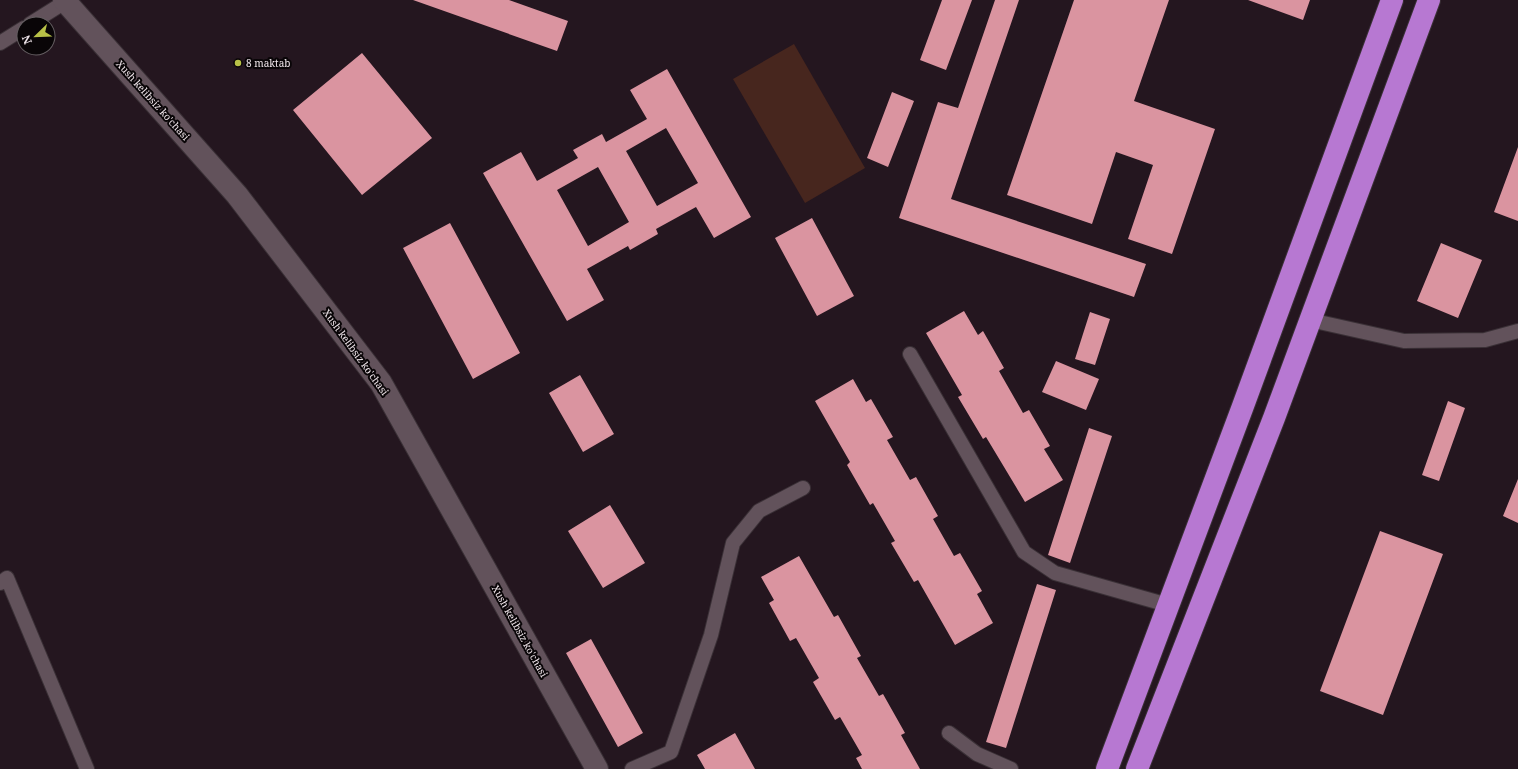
<svg xmlns="http://www.w3.org/2000/svg" width="1518" height="769" viewBox="0 0 1518 769" font-family="'Noto Serif',serif">
  <style>
    .green { fill: #47261e }
    .building { fill: #da94a0; fill-rule: evenodd }
    .lines { fill: none; stroke-linecap: round; stroke-linejoin: round }
    .lane-casing { stroke: #3a3036; stroke-width: 16 }
    .street-casing { stroke: #3a3036; stroke-width: 24 }
    .highway-casing { stroke: #3a3036; stroke-width: 24 }
    .lane { stroke: #62525b; stroke-width: 14 }
    .street { stroke: #62525b; stroke-width: 22 }
    .highway { stroke: #b778d2; stroke-width: 22 }
    .poi-dot { fill: #b8c147; stroke: #090507; stroke-width: 1.5 }
    .labels { text-anchor: middle; stroke-width: 4; stroke-linejoin: round; paint-order: stroke }
    .poi-label { font-size: 10px; fill: #f0e6eb; stroke: #090507; text-anchor: start }
    .street-label { font-size: 10px; fill: #f0e6eb; stroke: #090507 }
  </style>
  <rect width="100%" height="100%" fill="#24161f"/>
  <path class="green" d="M 794,44 L 865,168 L 805,203 L 733,79 Z"/>
  <path class="building" d="M 413,0 L 509,0 L 568,21 L 557,51 Z
    M 942,0 L 972,0 L 946,70 L 920,60 Z
    M 995,0 L 1019,0 L 951,199 L 1146,264 L 1134,297 L 899,218 L 938,102 L 958,108 Z
    M 1074,0 L 1169,0 L 1134,101 L 1215,129 L 1172,254 L 1128,239 L 1153,165 L 1116,152 L 1092,224 L 1007,195 Z
    M 1248,0 L 1310,0 L 1303,20 Z
    M 362,53 L 432,138 L 362,195 L 293,110 Z
    M 667,69 L 751,217 L 714,238 L 696,207 L 656,229 L 658,234 L 630,250 L 628,246 L 587,269 L 604,300 L 567,321 L 483,173 L 521,152 L 537,181 L 578,158 L 573,150 L 602,134 L 606,142 L 647,119 L 630,90 ZM 666,128 L 698,183 L 657,206 L 626,151 ZM 598,167 L 629,222 L 588,246 L 557,190 Z
    M 892,92 L 914,101 L 888,167 L 867,158 Z
    M 1518,147 L 1518,221 L 1494,212 Z
    M 812,218 L 854,296 L 817,316 L 775,238 Z
    M 450,223 L 520,353 L 473,379 L 403,248 Z
    M 1441,243 L 1482,260 L 1458,318 L 1417,301 Z
    M 964,311 L 978,335 L 983,331 L 1004,368 L 999,371 L 1023,413 L 1029,410 L 1050,446 L 1044,449 L 1063,480 L 1025,502 L 986,437 L 983,439 L 958,397 L 962,395 L 926,333 Z
    M 1090,312 L 1110,319 L 1095,365 L 1075,359 Z
    M 1056,361 L 1099,379 L 1086,410 L 1042,392 Z
    M 580,375 L 614,434 L 583,452 L 549,393 Z
    M 853,379 L 866,402 L 871,399 L 893,437 L 887,440 L 910,480 L 916,477 L 938,516 L 933,519 L 954,556 L 960,553 L 982,591 L 977,594 L 993,623 L 955,645 L 918,580 L 914,582 L 891,543 L 895,541 L 873,503 L 870,505 L 847,465 L 850,462 L 815,401 Z
    M 1448,401 L 1465,408 L 1439,481 L 1422,475 Z
    M 1089,428 L 1112,436 L 1070,563 L 1048,555 Z
    M 1518,479 L 1518,523 L 1503,516 Z
    M 610,505 L 645,563 L 603,588 L 568,531 Z
    M 1380,531 L 1443,554 L 1383,715 L 1320,691 Z
    M 799,556 L 834,617 L 838,615 L 861,656 L 857,658 L 879,696 L 883,694 L 905,733 L 901,735 L 920,769 L 862,769 L 856,758 L 862,755 L 840,717 L 835,720 L 813,682 L 819,678 L 796,638 L 790,641 L 769,603 L 774,600 L 761,577 Z
    M 1037,584 L 1056,590 L 1006,748 L 986,742 Z
    M 591,639 L 643,733 L 618,747 L 566,653 Z
    M 735,733 L 755,769 L 705,769 L 697,755 Z"/>
  <g class="lines">
    <g class="lane-casing">
      <path id="lane" d="M 30,24 L 65,2
        M 0,43 L 24,28
        M 1310,320 L 1404,341 L 1485,340 L 1518,331
        M 910,354 L 1024,552 L 1055,573 L 1168,605
        M 0,583 L 7,578 L 87,769
        M 949,733 L 977,754 L 1011,769
        M 632,769 L 671,752 L 711,635 L 733,543 L 759,511 L 803,488"/>
    </g>
    <g class="street-casing">
      <path id="street" d="M 64,0 L 237,195 L 381,383 L 597,769"/>
    </g>
    <g class="highway-casing">
      <path id="highway" d="M 1107,769 L 1243,406 L 1392,0
        M 1137,769 L 1274,418 L 1429,0"/>
    </g>
    <use href="#lane" class="lane"/>
    <use href="#street" class="street"/>
    <use href="#highway" class="highway"/>
  </g>
  <circle class="poi-dot" cx="238" cy="63" r="4"/>
  <g class="labels">
    <g class="poi-label">
      <text x="246" y="67">8 maktab</text>
    </g>
    <g class="street-label">
      <text transform="translate(153 100) rotate(48)" y="4">Xush kelibsiz ko'chasi</text>
      <text transform="translate(356 352) rotate(54)" y="4">Xush kelibsiz ko'chasi</text>
      <text transform="translate(520 631) rotate(61)" y="4">Xush kelibsiz ko'chasi</text>
    </g>
  </g>
  <g transform="translate(36 36) rotate(247)"><circle r="19" fill="#090507" stroke="#655f62"/>
  <path d="M0-3L7 15L0 10L-7 15Z" fill="#b8c147"/>
  <text y="-6" font-size="11" font-weight="bold" text-anchor="middle" fill="#f0e6eb">N</text>
  </g>
</svg>
